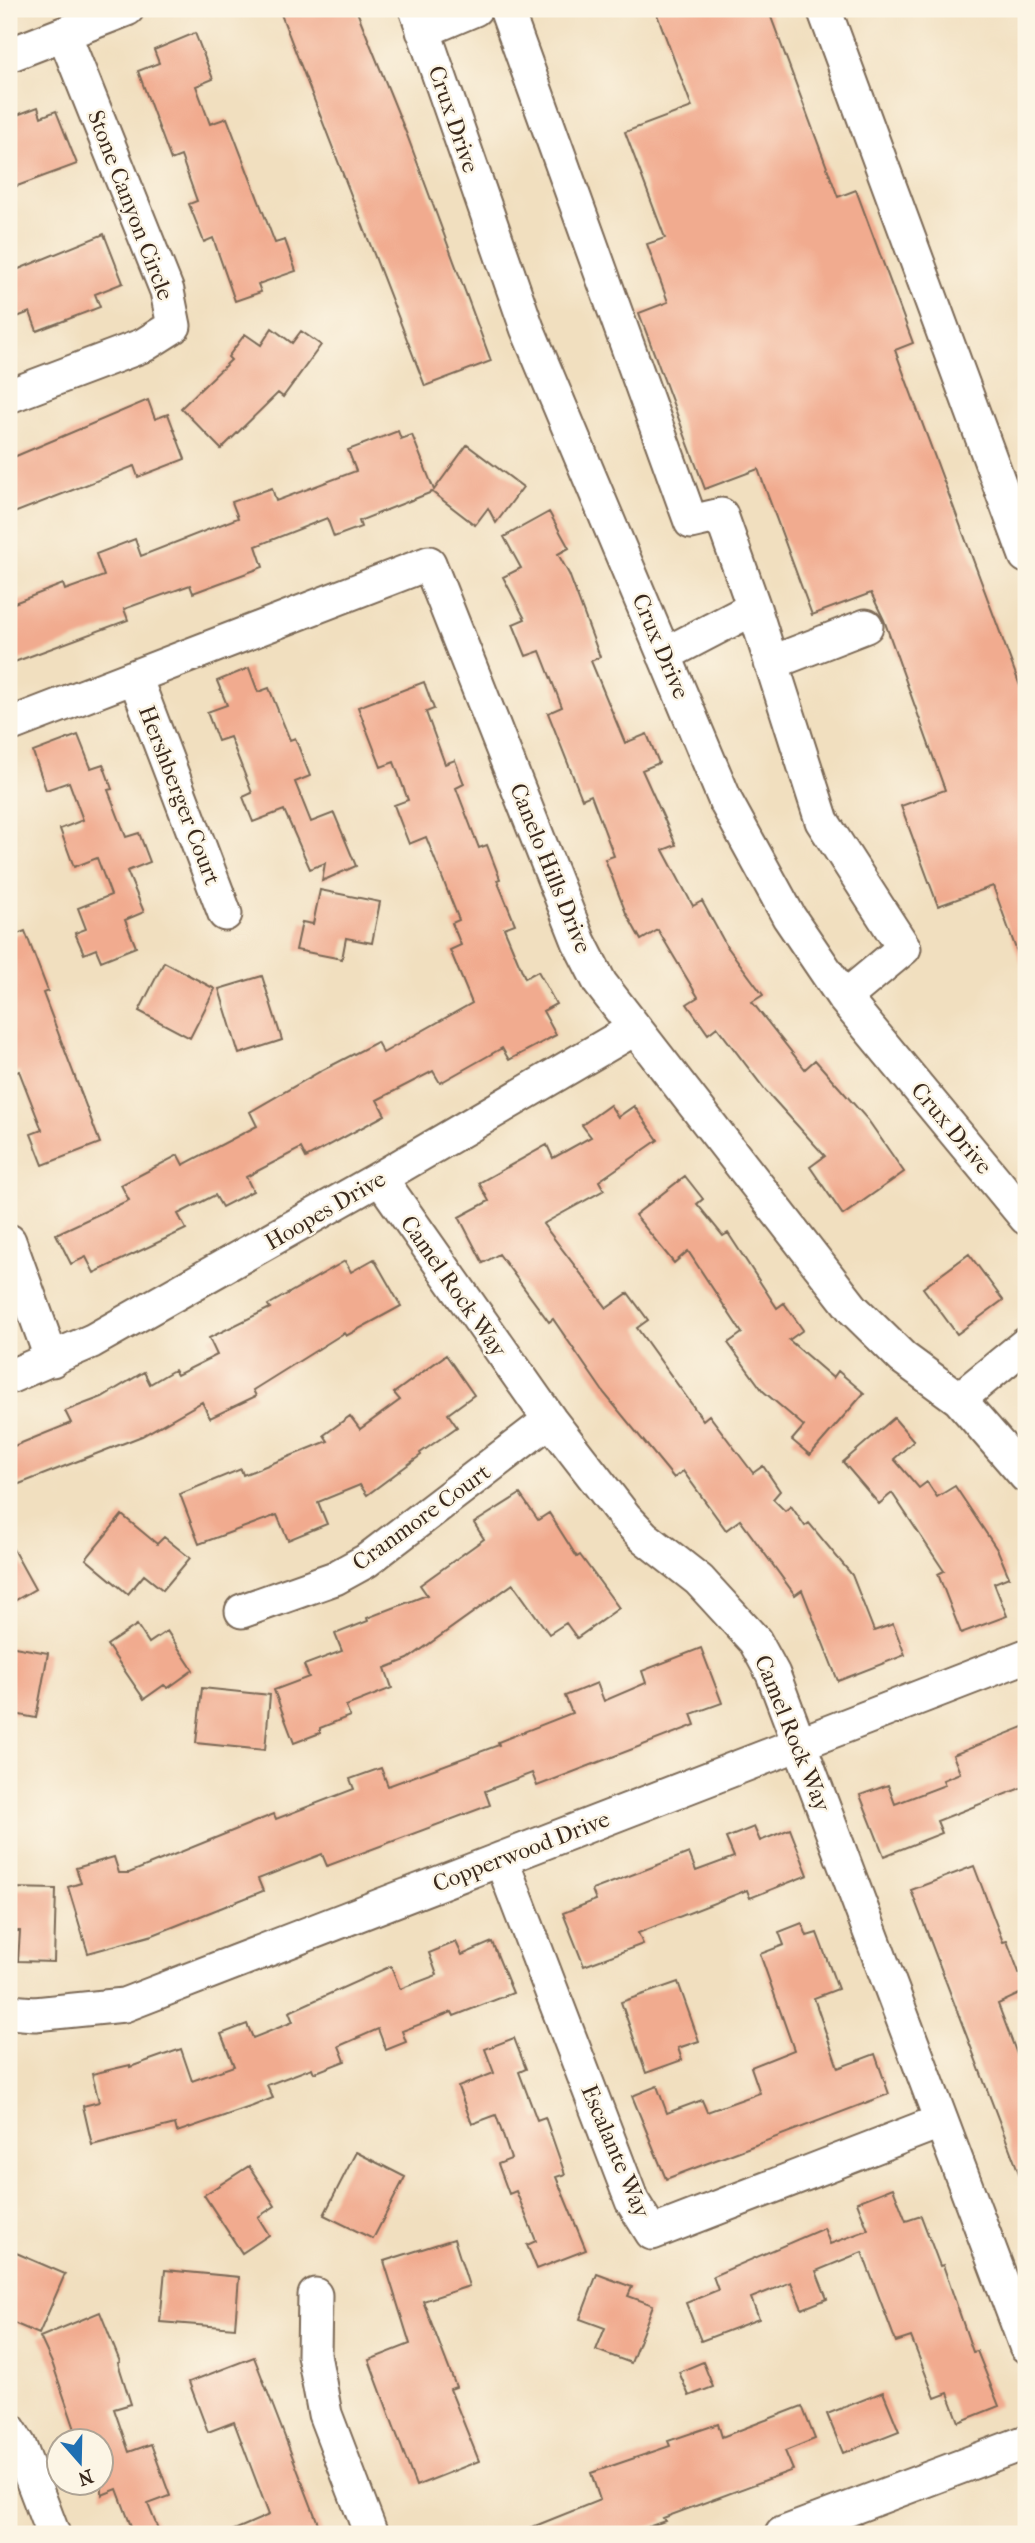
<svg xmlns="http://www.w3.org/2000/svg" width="1035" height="2543" viewBox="0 0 1035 2543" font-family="'IM FELL French Canon',serif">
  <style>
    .building { fill: #f1ab8f }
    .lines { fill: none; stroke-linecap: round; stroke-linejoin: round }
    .minor-casing { stroke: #7b6956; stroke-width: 37 }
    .minor { stroke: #fff; stroke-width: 33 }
    .labels { text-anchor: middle; stroke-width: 5; stroke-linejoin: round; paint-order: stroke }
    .street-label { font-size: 23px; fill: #3b2a1e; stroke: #fcf5e5 }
  </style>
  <rect width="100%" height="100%" fill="#fcf5e5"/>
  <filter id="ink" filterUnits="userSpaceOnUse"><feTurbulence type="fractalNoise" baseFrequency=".0143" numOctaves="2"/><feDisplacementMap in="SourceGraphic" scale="14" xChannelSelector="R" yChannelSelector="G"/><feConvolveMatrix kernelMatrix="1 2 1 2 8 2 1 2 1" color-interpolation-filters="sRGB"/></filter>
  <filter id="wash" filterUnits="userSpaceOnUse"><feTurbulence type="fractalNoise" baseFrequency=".00686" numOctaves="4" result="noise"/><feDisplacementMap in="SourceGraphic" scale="28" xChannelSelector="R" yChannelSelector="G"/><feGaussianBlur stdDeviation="1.57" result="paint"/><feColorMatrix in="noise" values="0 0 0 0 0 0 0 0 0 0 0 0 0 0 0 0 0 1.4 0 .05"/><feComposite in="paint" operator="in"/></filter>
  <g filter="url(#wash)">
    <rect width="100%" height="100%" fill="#f1dfbf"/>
    <g id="blocks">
      <path class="building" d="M 279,9 L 356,9 L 407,135 L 491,361 L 425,386 Z
        M 655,9 L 768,9 L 838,197 L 856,190 L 913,343 L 895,350 L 1026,702 L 1026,970 L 1024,971 L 993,886 L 938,906 L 901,806 L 945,790 L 884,620 L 871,593 L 812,615 L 758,469 L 705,489 L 639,313 L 668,302 L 647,244 L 665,238 L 625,132 L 692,107 Z
        M 195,33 L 213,79 L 196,86 L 210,124 L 227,118 L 275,243 L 285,240 L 296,271 L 258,284 L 261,292 L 235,301 L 213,238 L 204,242 L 189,204 L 197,201 L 181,156 L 171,160 L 138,71 L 159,63 L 154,50 Z
        M 38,107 L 41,117 L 56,111 L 77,164 L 9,189 L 9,118 Z
        M 104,234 L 123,283 L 95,294 L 100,307 L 37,331 L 30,312 L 9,320 L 9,273 Z
        M 272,328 L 292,343 L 301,331 L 321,345 L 283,397 L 278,393 L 221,449 L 181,408 L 231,360 L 228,357 L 245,334 L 261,345 Z
        M 148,400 L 155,419 L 168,414 L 185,459 L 138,477 L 134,466 L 14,513 L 9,501 L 9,459 Z
        M 398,431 L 401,439 L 412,435 L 434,490 L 467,445 L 523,487 L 496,523 L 488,508 L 475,525 L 432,492 L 359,521 L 361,527 L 334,537 L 327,518 L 256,546 L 263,567 L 193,593 L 190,585 L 124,609 L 128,620 L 9,664 L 9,605 L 63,584 L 65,590 L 104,576 L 96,554 L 135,539 L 141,556 L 238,518 L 232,502 L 272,488 L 276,501 L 356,471 L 348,450 Z
        M 549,512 L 569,548 L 558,554 L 569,574 L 600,657 L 591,661 L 625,743 L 647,734 L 659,763 L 642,770 L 676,845 L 663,850 L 693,906 L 702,901 L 726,945 L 763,995 L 752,1002 L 805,1069 L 815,1060 L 868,1120 L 904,1172 L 843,1215 L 810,1167 L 825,1156 L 766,1091 L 717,1027 L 708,1034 L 687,1004 L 698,997 L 658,930 L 641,940 L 626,913 L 605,859 L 614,856 L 591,795 L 582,799 L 548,713 L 562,707 L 540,651 L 526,656 L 513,624 L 525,619 L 503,577 L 521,568 L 504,537 Z
        M 249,668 L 258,692 L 269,688 L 290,740 L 295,738 L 310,776 L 295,782 L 311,822 L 334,813 L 356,866 L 322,881 L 325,863 L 310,869 L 284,810 L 253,822 L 243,797 L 252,793 L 230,737 L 218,741 L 207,712 L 227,705 L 217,681 Z
        M 424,682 L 434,709 L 426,712 L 445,764 L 455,760 L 464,784 L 456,788 L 479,848 L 487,845 L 500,879 L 497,880 L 515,924 L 504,928 L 525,978 L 538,971 L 556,1004 L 543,1011 L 556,1035 L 509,1060 L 502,1048 L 440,1083 L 433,1071 L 377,1100 L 385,1115 L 306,1158 L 301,1148 L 246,1177 L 253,1191 L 222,1207 L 215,1195 L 178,1214 L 186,1229 L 94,1273 L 86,1257 L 71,1264 L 56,1234 L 129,1200 L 121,1185 L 178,1155 L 183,1165 L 257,1126 L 250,1112 L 321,1071 L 377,1042 L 383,1053 L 472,1003 L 450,950 L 461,945 L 452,923 L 459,920 L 426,837 L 409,844 L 394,805 L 408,800 L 394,762 L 381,767 L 358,707 Z
        M 78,735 L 91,768 L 103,764 L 112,789 L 108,790 L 126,837 L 139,833 L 150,862 L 127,871 L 144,912 L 125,920 L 136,947 L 101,961 L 96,949 L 84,954 L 75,933 L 86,929 L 78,908 L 111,895 L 97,858 L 74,867 L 60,829 L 83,820 L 69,782 L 46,790 L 33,752 Z
        M 320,890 L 380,902 L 372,943 L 346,938 L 342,959 L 296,950 L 302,922 L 313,924 Z
        M 25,931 L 48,991 L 43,993 L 100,1143 L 43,1165 L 31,1134 L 42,1130 L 19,1071 L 9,1075 L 9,937 Z
        M 164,962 L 215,989 L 190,1038 L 139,1011 Z
        M 262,976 L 282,1040 L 239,1054 L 219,989 Z
        M 610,1105 L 618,1117 L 634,1106 L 658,1140 L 599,1181 L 604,1190 L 543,1224 L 607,1308 L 628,1293 L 648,1320 L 637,1328 L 703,1420 L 709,1415 L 753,1473 L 763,1466 L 780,1491 L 773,1499 L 785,1511 L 791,1506 L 805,1526 L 809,1523 L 852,1575 L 874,1631 L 893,1624 L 905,1655 L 838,1681 L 802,1590 L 795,1595 L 740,1520 L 726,1530 L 683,1471 L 674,1478 L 604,1393 L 553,1319 L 549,1322 L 499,1254 L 483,1263 L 459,1217 L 489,1201 L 479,1183 L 547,1145 L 553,1158 L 591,1137 L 582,1125 Z
        M 685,1176 L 703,1199 L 697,1204 L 723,1236 L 728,1233 L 777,1308 L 784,1303 L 803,1330 L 789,1340 L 833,1378 L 838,1371 L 864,1393 L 810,1455 L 792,1440 L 804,1426 L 763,1391 L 728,1343 L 742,1333 L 688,1251 L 674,1263 L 635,1215 Z
        M 969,1254 L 1003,1300 L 957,1334 L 923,1288 Z
        M 374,1259 L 401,1306 L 346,1336 L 344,1333 L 253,1390 L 256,1396 L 210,1418 L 202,1402 L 142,1436 L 9,1488 L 9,1448 L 71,1423 L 65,1411 L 102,1397 L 144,1372 L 150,1384 L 174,1370 L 177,1375 L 217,1355 L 209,1338 L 270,1308 L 268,1305 L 345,1261 L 351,1272 Z
        M 446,1355 L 474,1395 L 448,1414 L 457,1427 L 420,1453 L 421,1455 L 367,1495 L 360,1485 L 318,1502 L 327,1524 L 288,1540 L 277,1515 L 199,1544 L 180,1494 L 241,1469 L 243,1475 L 328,1441 L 324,1435 L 350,1416 L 360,1429 L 400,1400 L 394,1393 Z
        M 894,1418 L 914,1441 L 894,1459 L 919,1488 L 927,1482 L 937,1497 L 955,1486 L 998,1551 L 1009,1577 L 994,1583 L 1007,1616 L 961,1633 L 938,1574 L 944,1571 L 892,1493 L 879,1504 L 843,1462 Z
        M 520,1494 L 538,1520 L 549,1513 L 577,1557 L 580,1555 L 619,1608 L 577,1638 L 566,1623 L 549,1634 L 513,1584 L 408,1659 L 385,1668 L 392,1688 L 346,1706 L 350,1716 L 320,1728 L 320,1733 L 294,1743 L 274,1690 L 309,1677 L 304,1665 L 342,1651 L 335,1634 L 368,1621 L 367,1618 L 427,1595 L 420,1585 L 484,1539 L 474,1523 Z
        M 122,1515 L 157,1544 L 164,1537 L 190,1558 L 163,1590 L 144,1575 L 128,1594 L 86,1559 Z
        M 9,1542 L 35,1589 L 9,1604 Z
        M 137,1625 L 149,1643 L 167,1631 L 193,1670 L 168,1688 L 164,1685 L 144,1699 L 107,1645 Z
        M 9,1646 L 48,1653 L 36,1718 L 9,1713 Z
        M 701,1648 L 722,1703 L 691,1714 L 695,1725 L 537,1786 L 532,1773 L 485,1791 L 490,1805 L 327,1866 L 322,1854 L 258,1879 L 263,1891 L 153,1935 L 88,1953 L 68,1887 L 81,1883 L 76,1868 L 114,1857 L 119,1873 L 129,1873 L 274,1814 L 276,1819 L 354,1789 L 350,1779 L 381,1768 L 388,1786 L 499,1745 L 498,1742 L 572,1713 L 565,1696 L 597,1683 L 604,1701 L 646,1683 L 642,1671 Z
        M 202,1688 L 270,1695 L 265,1750 L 196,1743 Z
        M 1026,1726 L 1026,1786 L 937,1821 L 942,1833 L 884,1856 L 860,1795 L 888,1785 L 895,1804 L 945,1785 L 943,1780 L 960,1773 L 953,1755 Z
        M 754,1827 L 760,1841 L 790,1829 L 808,1875 L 750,1898 L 747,1890 L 638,1933 L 643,1944 L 584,1966 L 563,1913 L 596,1900 L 592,1890 L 689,1853 L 696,1871 L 734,1857 L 726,1838 Z
        M 974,1866 L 1003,1942 L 1007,1941 L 1026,1991 L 998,2004 L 1026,2078 L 1025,2189 L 911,1890 Z
        M 10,1888 L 56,1889 L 54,1962 L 18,1961 L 20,1931 L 9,1931 Z
        M 802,1923 L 807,1936 L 817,1933 L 838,1989 L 814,1998 L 838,2068 L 875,2054 L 889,2094 L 666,2179 L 632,2096 L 657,2086 L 667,2113 L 702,2100 L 707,2112 L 760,2093 L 751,2067 L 794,2050 L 760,1954 L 784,1945 L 779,1932 Z
        M 456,1942 L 462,1955 L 492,1942 L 513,1993 L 454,2016 L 452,2012 L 402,2031 L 406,2042 L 386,2050 L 378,2029 L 339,2046 L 345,2061 L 314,2073 L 312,2068 L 267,2085 L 273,2098 L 253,2106 L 177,2132 L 175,2124 L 92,2145 L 83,2106 L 99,2102 L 92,2074 L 130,2065 L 130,2067 L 181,2049 L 192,2081 L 234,2066 L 221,2034 L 247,2024 L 253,2038 L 293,2022 L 289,2012 L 391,1966 L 400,1989 L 437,1975 L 429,1953 Z
        M 678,1982 L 699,2041 L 678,2048 L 682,2060 L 646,2073 L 621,2002 Z
        M 514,2038 L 526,2069 L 519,2072 L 537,2120 L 545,2117 L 565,2174 L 556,2177 L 586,2250 L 537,2269 L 527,2245 L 536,2241 L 516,2191 L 509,2194 L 498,2164 L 511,2159 L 496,2115 L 472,2124 L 458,2087 L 494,2073 L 485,2049 Z
        M 356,2152 L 405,2177 L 373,2239 L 324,2215 Z
        M 249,2166 L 275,2206 L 258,2217 L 269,2235 L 242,2253 L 204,2195 Z
        M 893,2188 L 906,2221 L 921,2216 L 940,2266 L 943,2265 L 973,2352 L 977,2351 L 999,2406 L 959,2422 L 948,2393 L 935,2398 L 911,2337 L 896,2342 L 862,2252 L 816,2271 L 827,2299 L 802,2309 L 791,2282 L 751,2298 L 759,2319 L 701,2341 L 686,2303 L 718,2290 L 713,2276 L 824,2228 L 830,2244 L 868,2230 L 857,2202 Z
        M 454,2239 L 469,2286 L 423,2301 L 456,2387 L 450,2389 L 479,2461 L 416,2486 L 369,2360 L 410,2344 L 384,2261 Z
        M 14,2252 L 65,2274 L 39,2334 L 9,2321 L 9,2266 Z
        M 165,2270 L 239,2277 L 235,2328 L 160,2322 Z
        M 597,2274 L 632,2287 L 628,2296 L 653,2305 L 631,2363 L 596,2350 L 605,2328 L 580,2319 Z
        M 100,2312 L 120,2362 L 118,2363 L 131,2404 L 114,2409 L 129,2452 L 151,2444 L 170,2496 L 148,2504 L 160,2534 L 134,2534 L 117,2489 L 102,2495 L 102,2441 L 79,2441 L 53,2365 L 40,2337 Z
        M 254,2357 L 283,2432 L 322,2534 L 225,2534 L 269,2515 L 234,2422 L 208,2432 L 189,2382 Z
        M 703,2362 L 713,2387 L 689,2396 L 679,2372 Z
        M 883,2392 L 899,2431 L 843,2453 L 827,2414 Z
        M 802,2406 L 815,2439 L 785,2451 L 793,2470 L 663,2518 L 665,2521 L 628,2534 L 515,2534 L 600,2500 L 591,2473 L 670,2446 L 668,2441 L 718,2424 L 722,2437 Z"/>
    </g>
  </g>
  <g filter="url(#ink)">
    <use href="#blocks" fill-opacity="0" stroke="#7b6956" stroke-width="2"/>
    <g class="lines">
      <g class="minor-casing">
        <path id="minor" d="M 416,9 L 527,328 L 726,802 L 789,917 L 844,998 L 1026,1218
          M 506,9 L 691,522 L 721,515 L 754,608
          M 824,9 L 1026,556
          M 423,31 L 475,9
          M 9,55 L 127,9
          M 9,396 L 144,345 L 174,326 L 167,291 L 64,34
          M 664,655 L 754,608 L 822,821 L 904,948 L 844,998
          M 771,663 L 866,626
          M 135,677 L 225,914
          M 9,725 L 429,563 L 579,942 L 600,983 L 853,1309 L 903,1358 L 959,1399 L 1026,1476
          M 380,1178 L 550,1420 L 625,1517 L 644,1537 L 699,1580 L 755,1641 L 773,1674 L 1026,2346
          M 9,1241 L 52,1360
          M 9,1377 L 92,1341 L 380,1178 L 634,1029
          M 959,1399 L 1026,1344
          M 242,1611 L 335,1578 L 366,1561 L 550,1420
          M 501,1859 L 632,2201 L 652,2233 L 939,2122
          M 9,2012 L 35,2014 L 124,2005 L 1026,1656
          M 315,2295 L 314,2355 L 325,2414 L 371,2534
          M 9,2429 L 19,2445 L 53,2534
          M 782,2534 L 1026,2442"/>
      </g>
      <use href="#minor" class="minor"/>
    </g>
  </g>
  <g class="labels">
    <g class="street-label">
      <text transform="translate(454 119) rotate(71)" y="8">Crux Drive</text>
      <text transform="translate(131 205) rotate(69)" y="8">Stone Canyon Circle</text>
      <text transform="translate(661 646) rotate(67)" y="8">Crux Drive</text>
      <text transform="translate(180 795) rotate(69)" y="8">Hershberger Court</text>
      <text transform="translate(551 868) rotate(68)" y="8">Canelo Hills Drive</text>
      <text transform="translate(952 1128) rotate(50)" y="8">Crux Drive</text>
      <text transform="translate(325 1210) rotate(-30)" y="8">Hoopes Drive</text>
      <text transform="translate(454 1286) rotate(55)" y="8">Camel Rock Way</text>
      <text transform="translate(421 1517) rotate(-36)" y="8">Cranmore Court</text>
      <text transform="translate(793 1733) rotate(68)" y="8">Camel Rock Way</text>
      <text transform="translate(521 1851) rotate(-21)" y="8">Copperwood Drive</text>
      <text transform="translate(616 2151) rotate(67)" y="8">Escalante Way</text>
    </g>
  </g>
  <rect width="1035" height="2543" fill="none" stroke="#fcf5e5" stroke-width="35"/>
  <g transform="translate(80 2462) rotate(160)"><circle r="33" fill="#fcf5e5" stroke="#afa495" stroke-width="2"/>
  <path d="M0-5L12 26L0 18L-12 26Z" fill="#1f6fb2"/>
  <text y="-10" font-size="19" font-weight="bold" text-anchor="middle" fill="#3b2a1e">N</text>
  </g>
</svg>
